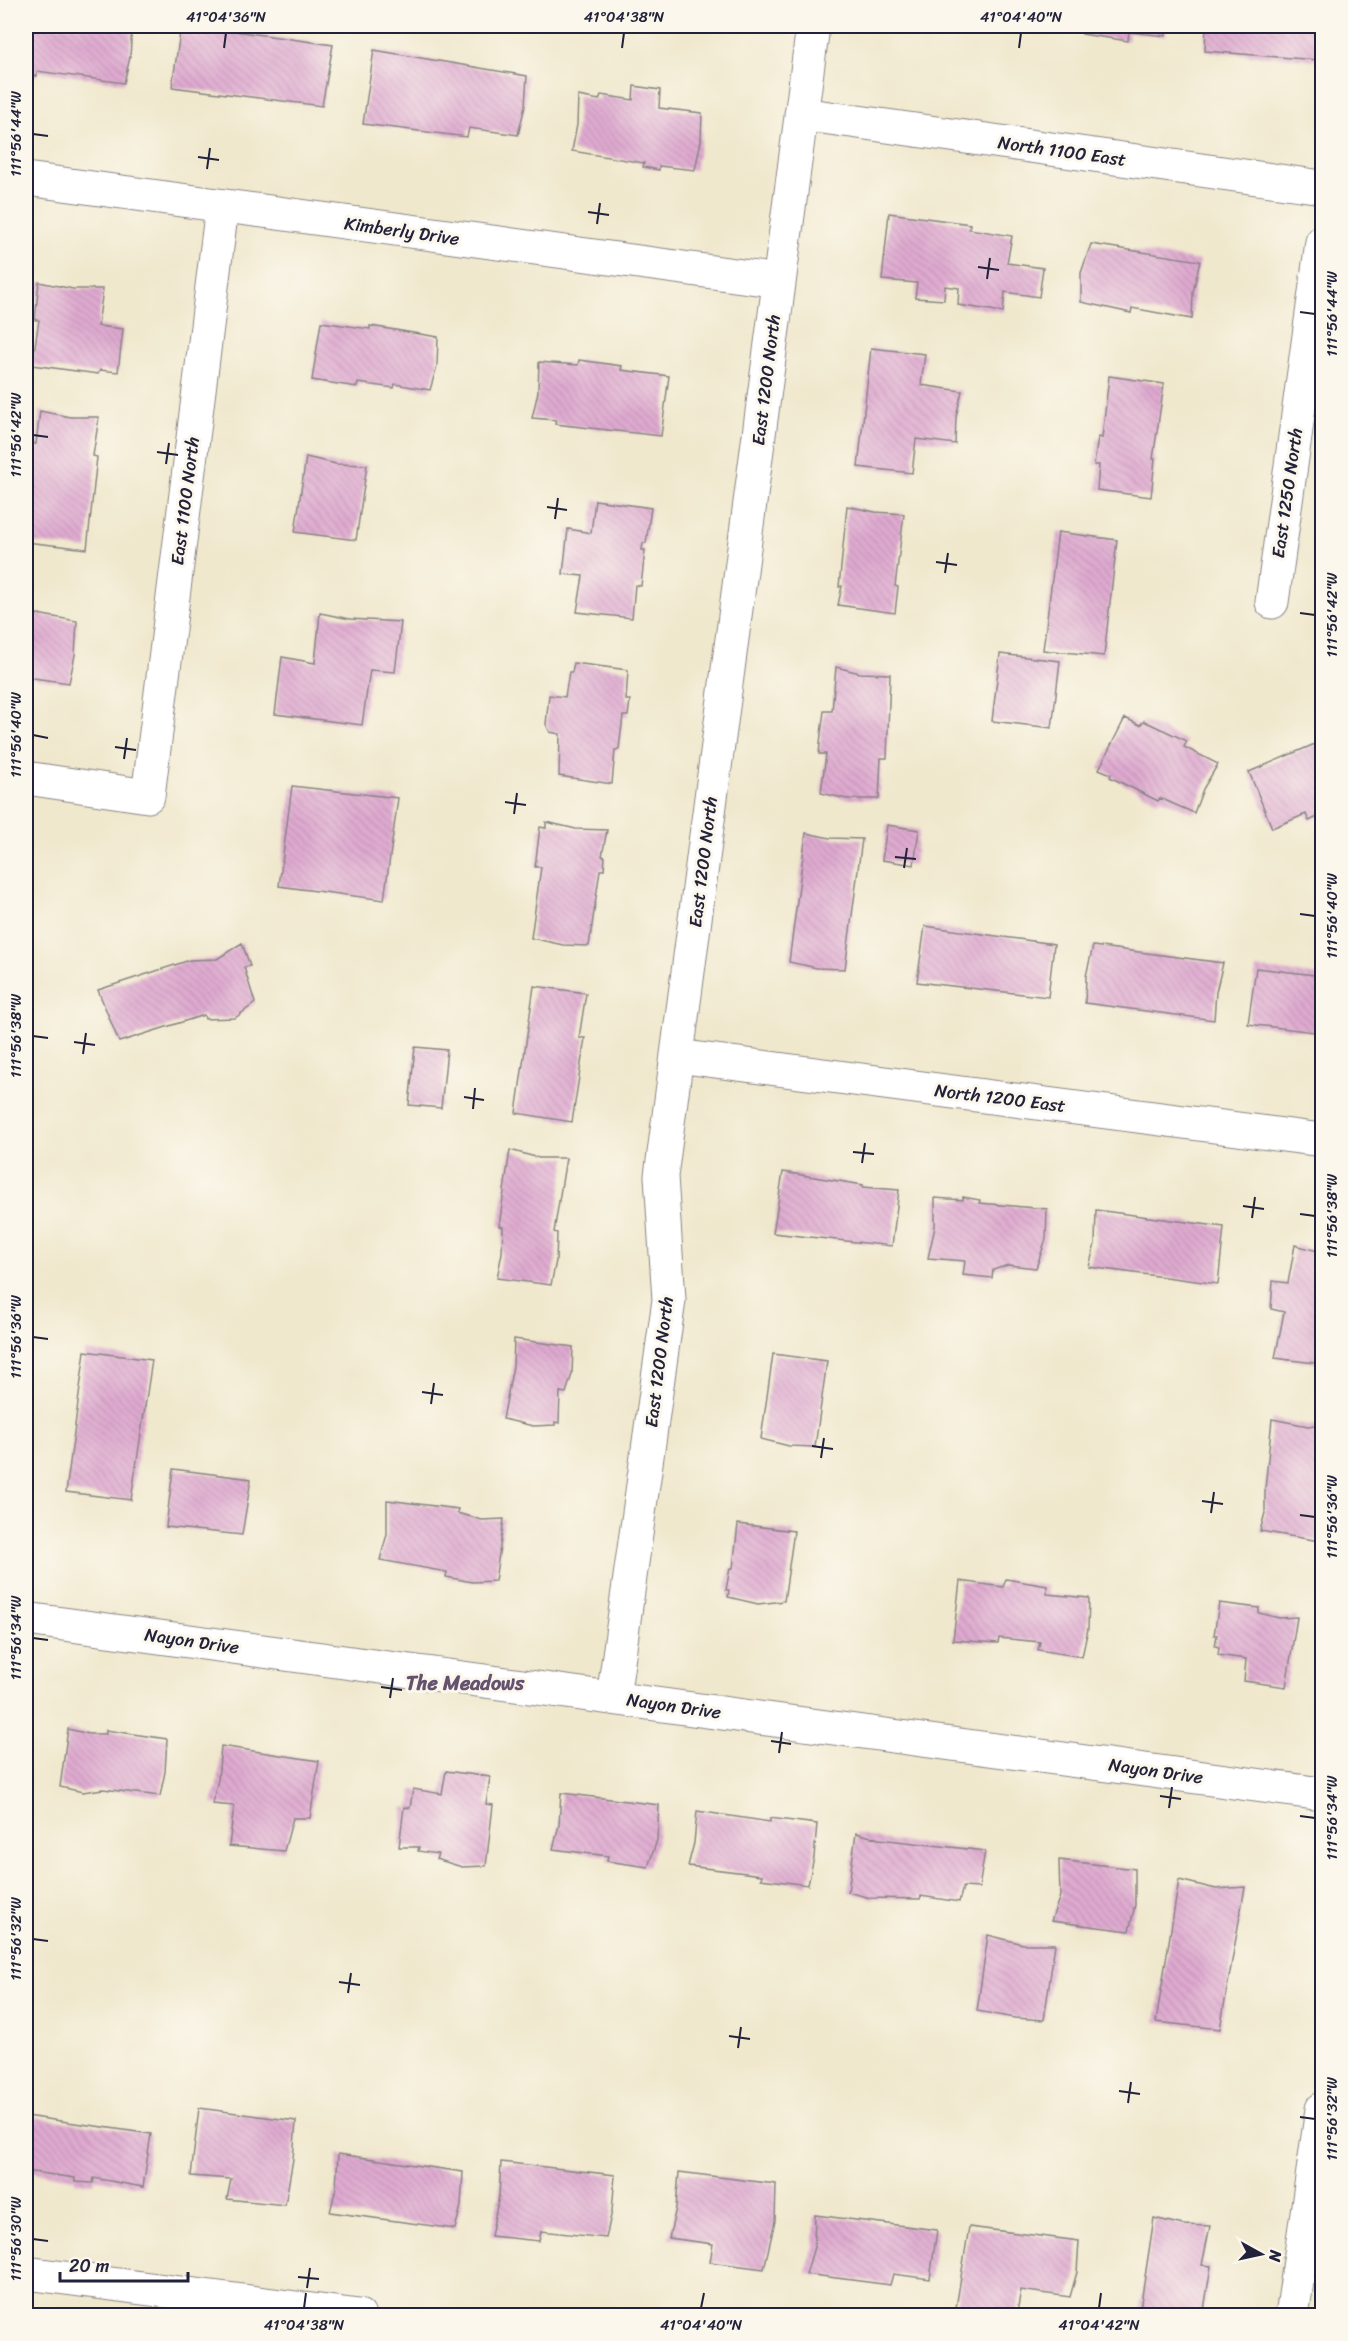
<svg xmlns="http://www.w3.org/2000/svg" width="1348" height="2341" viewBox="0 0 1348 2341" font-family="Sriracha,sans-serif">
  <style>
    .building { fill: url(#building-back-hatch) }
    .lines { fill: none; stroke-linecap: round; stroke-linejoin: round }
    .minor-casing { stroke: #898584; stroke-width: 35 }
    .minor { stroke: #fff; stroke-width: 33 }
    .ticks { fill: none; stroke: #22223b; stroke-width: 2 }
    .labels { text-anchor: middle; stroke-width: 6; stroke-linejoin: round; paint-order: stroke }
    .street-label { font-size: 18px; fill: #22223b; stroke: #fbf7ec }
    .neighbourhood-label { font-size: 20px; font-weight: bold; fill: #64526f; stroke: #fbf7ec }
    .neatline { fill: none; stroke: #22223b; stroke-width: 2 }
    .ticks-label { font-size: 15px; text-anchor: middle; fill: #22223b }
  </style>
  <defs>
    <pattern id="building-back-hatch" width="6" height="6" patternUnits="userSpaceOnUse" patternTransform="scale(1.5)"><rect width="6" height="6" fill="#dfaad0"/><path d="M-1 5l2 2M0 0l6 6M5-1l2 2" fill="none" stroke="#bf92b4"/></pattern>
  </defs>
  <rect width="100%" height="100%" fill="#fbf7ec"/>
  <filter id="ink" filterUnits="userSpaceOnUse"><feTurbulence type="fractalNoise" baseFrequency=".0167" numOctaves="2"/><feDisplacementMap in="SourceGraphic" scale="12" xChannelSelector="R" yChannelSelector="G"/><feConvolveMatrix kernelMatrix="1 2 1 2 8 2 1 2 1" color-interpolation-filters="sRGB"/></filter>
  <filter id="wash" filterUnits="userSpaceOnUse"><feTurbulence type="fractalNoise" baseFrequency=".008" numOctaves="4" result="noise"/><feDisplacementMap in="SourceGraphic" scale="24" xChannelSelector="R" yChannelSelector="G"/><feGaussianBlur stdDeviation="1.35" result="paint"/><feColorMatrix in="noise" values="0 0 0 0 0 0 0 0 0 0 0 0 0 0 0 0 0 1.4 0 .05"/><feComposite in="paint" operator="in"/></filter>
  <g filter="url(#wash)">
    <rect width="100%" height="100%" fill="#f0e8cd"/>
    <g id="blocks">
      <path class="building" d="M 26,26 L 132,26 L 130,57 L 124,83 L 37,71 L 37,76 L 26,76 Z
        M 181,26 L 199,26 L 333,45 L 322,106 L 172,87 Z
        M 1083,26 L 1166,26 L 1166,36 L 1129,32 L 1128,41 L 1082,34 Z
        M 1206,26 L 1322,26 L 1317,60 L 1205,51 Z
        M 374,50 L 527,76 L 525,106 L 518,135 L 469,128 L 467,137 L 363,124 Z
        M 634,86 L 660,90 L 659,108 L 702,113 L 701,141 L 695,170 L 659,166 L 659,170 L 643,167 L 644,163 L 572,151 L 577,125 L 578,96 L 599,100 L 601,95 L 633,100 Z
        M 889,213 L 970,224 L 969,229 L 1012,236 L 1007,263 L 1043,268 L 1039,297 L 1005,292 L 1003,312 L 958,305 L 959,288 L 945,286 L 944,300 L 915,298 L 917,283 L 882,280 Z
        M 1091,244 L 1200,261 L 1193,292 L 1192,319 L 1132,308 L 1131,313 L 1081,302 L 1081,273 Z
        M 39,282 L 73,289 L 103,289 L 98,326 L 123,329 L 118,372 L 100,370 L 98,374 L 32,365 L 39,320 L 35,320 Z
        M 321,322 L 370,329 L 370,326 L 438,337 L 437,366 L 430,390 L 395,384 L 394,388 L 358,383 L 357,387 L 312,380 Z
        M 871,348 L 925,354 L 921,385 L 962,391 L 956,417 L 955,444 L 916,439 L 912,473 L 858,467 Z
        M 579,360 L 622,366 L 621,370 L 669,376 L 661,436 L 555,424 L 556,420 L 532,418 L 538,392 L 539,362 L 578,365 Z
        M 1109,376 L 1164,384 L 1153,459 L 1155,459 L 1151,497 L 1097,490 L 1099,465 L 1094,465 L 1098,437 L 1102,438 Z
        M 40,411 L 70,417 L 99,417 L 93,456 L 97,457 L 87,549 L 26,542 L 30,499 L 26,499 L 26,442 L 36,444 Z
        M 306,457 L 336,464 L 367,465 L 356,540 L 295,532 Z
        M 595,500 L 651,508 L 646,543 L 643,543 L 642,550 L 645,550 L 641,586 L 635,585 L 632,618 L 577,612 L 583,576 L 563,574 L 568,529 L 591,533 Z
        M 847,506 L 875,512 L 904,514 L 895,586 L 898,587 L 895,613 L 838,605 L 842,586 L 839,587 Z
        M 1058,532 L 1117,540 L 1104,656 L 1043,650 Z
        M 320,613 L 350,619 L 401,622 L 395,672 L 370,670 L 362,725 L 275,714 L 282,657 L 315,663 Z
        M 37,614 L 77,621 L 75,655 L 69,683 L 26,677 L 26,615 L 36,617 Z
        M 1000,654 L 1060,661 L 1052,728 L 992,721 Z
        M 574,663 L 628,670 L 626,700 L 630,700 L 628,716 L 623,716 L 619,749 L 615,750 L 612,784 L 559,776 L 560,734 L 550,732 L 546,724 L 549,695 L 565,697 L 569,672 L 572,672 Z
        M 836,667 L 860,673 L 890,674 L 887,758 L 881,758 L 879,799 L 847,799 L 821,793 L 826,754 L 819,754 L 821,734 L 824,711 L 832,711 Z
        M 1125,718 L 1140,725 L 1144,721 L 1187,741 L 1184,747 L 1218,764 L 1203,789 L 1194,813 L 1160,798 L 1158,801 L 1110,777 L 1111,774 L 1099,769 Z
        M 1322,741 L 1322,815 L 1309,821 L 1306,814 L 1272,828 L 1249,772 Z
        M 292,786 L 398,798 L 384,900 L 279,886 Z
        M 546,822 L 576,829 L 607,830 L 602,856 L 605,857 L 604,870 L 600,870 L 589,946 L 563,945 L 531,938 L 541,867 L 535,867 L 540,827 L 546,828 Z
        M 887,825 L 919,830 L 914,865 L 882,860 Z
        M 806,833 L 830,838 L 862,839 L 845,969 L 817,968 L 789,962 Z
        M 925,926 L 1054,944 L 1048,997 L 917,982 Z
        M 242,943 L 250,966 L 244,967 L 255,1003 L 235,1018 L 205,1019 L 204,1015 L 119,1042 L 98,990 L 190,960 L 217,959 Z
        M 1093,946 L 1223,963 L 1216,992 L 1214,1020 L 1085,1003 L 1086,976 Z
        M 1256,968 L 1322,976 L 1322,1033 L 1248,1024 Z
        M 534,986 L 586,993 L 579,1038 L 585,1038 L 572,1122 L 516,1113 Z
        M 415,1047 L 447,1050 L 441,1108 L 409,1105 Z
        M 510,1150 L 539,1158 L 566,1158 L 554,1232 L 557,1233 L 556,1261 L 551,1285 L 497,1278 L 502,1253 L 503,1227 L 499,1226 Z
        M 783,1172 L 863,1185 L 863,1187 L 899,1190 L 892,1246 L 773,1233 Z
        M 963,1197 L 980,1200 L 979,1203 L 1047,1209 L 1046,1239 L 1036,1268 L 1008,1265 L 993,1270 L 992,1278 L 963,1275 L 965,1261 L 928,1258 L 935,1227 L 935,1198 L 963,1200 Z
        M 1096,1210 L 1224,1227 L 1218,1284 L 1089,1267 L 1095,1244 Z
        M 1295,1245 L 1322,1252 L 1322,1364 L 1275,1358 L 1284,1312 L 1271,1309 L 1273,1281 L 1288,1283 Z
        M 514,1339 L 573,1347 L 572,1374 L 566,1393 L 560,1392 L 559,1423 L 555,1422 L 555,1425 L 533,1426 L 503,1419 L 513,1366 Z
        M 85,1351 L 152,1360 L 131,1500 L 66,1492 Z
        M 773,1354 L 827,1361 L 815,1447 L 789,1446 L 761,1439 Z
        M 1272,1419 L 1308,1426 L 1322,1424 L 1320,1541 L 1260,1531 L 1265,1513 L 1265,1489 Z
        M 173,1469 L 251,1479 L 242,1535 L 166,1527 Z
        M 387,1500 L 458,1509 L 457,1513 L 482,1520 L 504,1519 L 495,1581 L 472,1582 L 446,1577 L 447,1572 L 380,1560 L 387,1534 Z
        M 738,1524 L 794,1531 L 784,1601 L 758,1604 L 728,1597 L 729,1590 L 726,1590 L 730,1568 L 733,1568 Z
        M 1006,1579 L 1047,1586 L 1047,1594 L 1089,1598 L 1088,1629 L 1082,1657 L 1038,1650 L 1040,1642 L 999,1638 L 998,1643 L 953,1640 L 960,1581 L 1003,1587 Z
        M 1219,1603 L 1259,1608 L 1259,1613 L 1279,1618 L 1297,1617 L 1286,1687 L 1244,1681 L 1246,1659 L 1218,1655 L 1219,1647 L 1215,1646 L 1217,1635 L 1214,1635 Z
        M 68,1729 L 89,1734 L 106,1734 L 106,1730 L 167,1739 L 165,1772 L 160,1796 L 103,1789 L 83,1792 L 60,1787 Z
        M 221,1746 L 319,1761 L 310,1818 L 293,1818 L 284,1851 L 229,1846 L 234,1806 L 212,1804 L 218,1780 Z
        M 446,1771 L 490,1777 L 486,1804 L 493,1805 L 486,1866 L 462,1867 L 436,1859 L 438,1854 L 418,1851 L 419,1847 L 399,1847 L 404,1807 L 410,1808 L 413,1789 L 442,1794 Z
        M 561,1793 L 659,1805 L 657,1840 L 648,1867 L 607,1861 L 608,1856 L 553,1849 L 559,1825 Z
        M 697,1811 L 770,1822 L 770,1818 L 817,1824 L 814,1857 L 808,1885 L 761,1879 L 762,1875 L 688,1866 L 694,1843 Z
        M 856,1833 L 879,1839 L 985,1851 L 979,1888 L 963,1887 L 959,1902 L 921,1896 L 920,1899 L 870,1898 L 848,1892 Z
        M 1059,1860 L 1135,1869 L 1135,1905 L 1129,1931 L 1051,1921 L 1060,1896 Z
        M 1179,1880 L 1216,1889 L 1245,1887 L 1220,2029 L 1156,2022 Z
        M 988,1935 L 1023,1944 L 1055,1944 L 1044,2020 L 1015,2018 L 977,2011 Z
        M 199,2108 L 296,2121 L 293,2159 L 285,2205 L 227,2199 L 231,2179 L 191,2176 Z
        M 26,2116 L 151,2134 L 143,2187 L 94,2178 L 93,2183 L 75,2182 L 75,2178 L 26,2171 Z
        M 338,2154 L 463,2172 L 461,2206 L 455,2229 L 330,2212 L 336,2188 Z
        M 501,2162 L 615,2175 L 612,2211 L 606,2238 L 541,2231 L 539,2241 L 491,2236 L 499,2196 Z
        M 679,2172 L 776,2184 L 775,2221 L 764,2269 L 710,2262 L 713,2244 L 669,2238 L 676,2208 Z
        M 815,2215 L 937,2230 L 930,2279 L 893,2274 L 890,2285 L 806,2274 L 814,2247 Z
        M 1154,2218 L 1183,2225 L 1210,2226 L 1202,2265 L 1211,2266 L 1203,2316 L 1139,2316 Z
        M 969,2227 L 1079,2241 L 1077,2272 L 1070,2297 L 1021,2290 L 1017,2312 L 956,2308 Z"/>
    </g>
  </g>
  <g filter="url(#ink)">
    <use href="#blocks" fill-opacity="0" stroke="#898584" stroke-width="1.5"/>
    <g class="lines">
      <g class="minor-casing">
        <path id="minor" d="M 801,114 L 1322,187
          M 26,179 L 779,281
          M 1272,602 L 1322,242
          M 26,778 L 148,796 L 222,207
          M 677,1056 L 1322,1140
          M 26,1619 L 1322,1794
          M 613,1698 L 669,1300 L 661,1176 L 813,26
          M 26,2273 L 359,2316
          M 1292,2316 L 1322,2109"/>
      </g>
      <use href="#minor" class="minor"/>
    </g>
  </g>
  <path class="ticks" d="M 224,48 L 226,33M 622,48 L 624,33M 1019,48 L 1021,33M 33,134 L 48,136M 198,157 L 219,160M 207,169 L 210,148M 588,212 L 609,215M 597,224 L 600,203M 978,267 L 999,270M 987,279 L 990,258M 1300,312 L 1315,314M 33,435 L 48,437M 157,452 L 178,455M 166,464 L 169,443M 547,507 L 567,510M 555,519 L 558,498M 936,562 L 957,565M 945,573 L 948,553M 1300,613 L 1315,615M 33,735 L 48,738M 115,747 L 136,750M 124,759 L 127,738M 505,802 L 526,805M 514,814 L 517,793M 895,857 L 916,859M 904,868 L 907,848M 1300,914 L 1315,916M 33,1036 L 48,1038M 74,1042 L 95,1045M 83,1054 L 86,1033M 464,1097 L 484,1100M 473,1109 L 475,1088M 853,1152 L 874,1154M 862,1163 L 865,1143M 1243,1206 L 1264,1209M 1300,1214 L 1315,1216M 1252,1218 L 1255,1197M 33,1337 L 48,1339M 422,1392 L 443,1395M 431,1404 L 434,1383M 812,1446 L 833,1449M 821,1458 L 824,1438M 1202,1501 L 1223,1504M 1211,1513 L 1214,1492M 1300,1515 L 1315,1517M 33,1638 L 48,1640M 381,1687 L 402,1690M 390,1698 L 393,1678M 771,1741 L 791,1744M 779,1753 L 782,1732M 1160,1796 L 1181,1799M 1169,1808 L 1172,1787M 1300,1816 L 1315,1818M 33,1939 L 48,1941M 339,1982 L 360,1985M 348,1993 L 351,1973M 729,2036 L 750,2039M 738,2048 L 741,2027M 1119,2091 L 1140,2094M 1128,2103 L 1131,2082M 1300,2117 L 1315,2119M 33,2239 L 48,2241M 298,2277 L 319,2279M 307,2288 L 310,2268M 304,2308 L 306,2293M 701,2308 L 704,2293M 1099,2308 L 1101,2293"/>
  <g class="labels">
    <g class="street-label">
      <text transform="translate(1062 151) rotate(8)" y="6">North 1100 East</text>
      <text transform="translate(402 231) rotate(8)" y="6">Kimberly Drive</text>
      <text transform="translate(766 380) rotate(-83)" y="6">East 1200 North</text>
      <text transform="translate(1287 493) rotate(-82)" y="6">East 1250 North</text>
      <text transform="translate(185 501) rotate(-83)" y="6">East 1100 North</text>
      <text transform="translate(703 862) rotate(-83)" y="6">East 1200 North</text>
      <text transform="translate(1000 1098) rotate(7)" y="6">North 1200 East</text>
      <text transform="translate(659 1362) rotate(-83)" y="6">East 1200 North</text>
      <text transform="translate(192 1641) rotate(8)" y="6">Nayon Drive</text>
      <text transform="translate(674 1706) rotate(8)" y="6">Nayon Drive</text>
      <text transform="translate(1156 1771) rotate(8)" y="6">Nayon Drive</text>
    </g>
    <g class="neighbourhood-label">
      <text x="465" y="1690">The Meadows</text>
    </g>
  </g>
  <rect width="1348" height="2341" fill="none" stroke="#fbf7ec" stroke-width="66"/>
  <g transform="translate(1261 2254) rotate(98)" stroke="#fbf7ec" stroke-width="4.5" paint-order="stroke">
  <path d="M0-4.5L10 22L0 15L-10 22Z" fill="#22223b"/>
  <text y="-9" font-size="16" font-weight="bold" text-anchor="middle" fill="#22223b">N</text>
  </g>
  <path d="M60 2272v9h128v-9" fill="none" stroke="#22223b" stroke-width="3"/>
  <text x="69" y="2272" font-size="18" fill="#22223b" stroke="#fbf7ec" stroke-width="4.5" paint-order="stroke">20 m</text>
  <rect x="33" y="33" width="1282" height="2275" class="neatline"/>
  <g class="ticks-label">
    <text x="226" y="22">41°04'36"N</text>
    <text x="624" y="22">41°04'38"N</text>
    <text x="1021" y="22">41°04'40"N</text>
    <text transform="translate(16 134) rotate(-90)" y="5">111°56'44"W</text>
    <text transform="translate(1332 314) rotate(-90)" y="5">111°56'44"W</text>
    <text transform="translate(16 435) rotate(-90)" y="5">111°56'42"W</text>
    <text transform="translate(1332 615) rotate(-90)" y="5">111°56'42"W</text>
    <text transform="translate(16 735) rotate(-90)" y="5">111°56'40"W</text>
    <text transform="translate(1332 916) rotate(-90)" y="5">111°56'40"W</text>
    <text transform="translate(16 1036) rotate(-90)" y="5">111°56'38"W</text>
    <text transform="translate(1332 1216) rotate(-90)" y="5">111°56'38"W</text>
    <text transform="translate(16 1337) rotate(-90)" y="5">111°56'36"W</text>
    <text transform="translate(1332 1517) rotate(-90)" y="5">111°56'36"W</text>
    <text transform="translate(16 1638) rotate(-90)" y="5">111°56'34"W</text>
    <text transform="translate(1332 1818) rotate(-90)" y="5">111°56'34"W</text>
    <text transform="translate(16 1939) rotate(-90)" y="5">111°56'32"W</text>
    <text transform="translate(1332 2119) rotate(-90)" y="5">111°56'32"W</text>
    <text transform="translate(16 2239) rotate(-90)" y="5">111°56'30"W</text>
    <text x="304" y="2330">41°04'38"N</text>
    <text x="701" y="2330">41°04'40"N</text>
    <text x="1099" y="2330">41°04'42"N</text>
  </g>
</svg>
